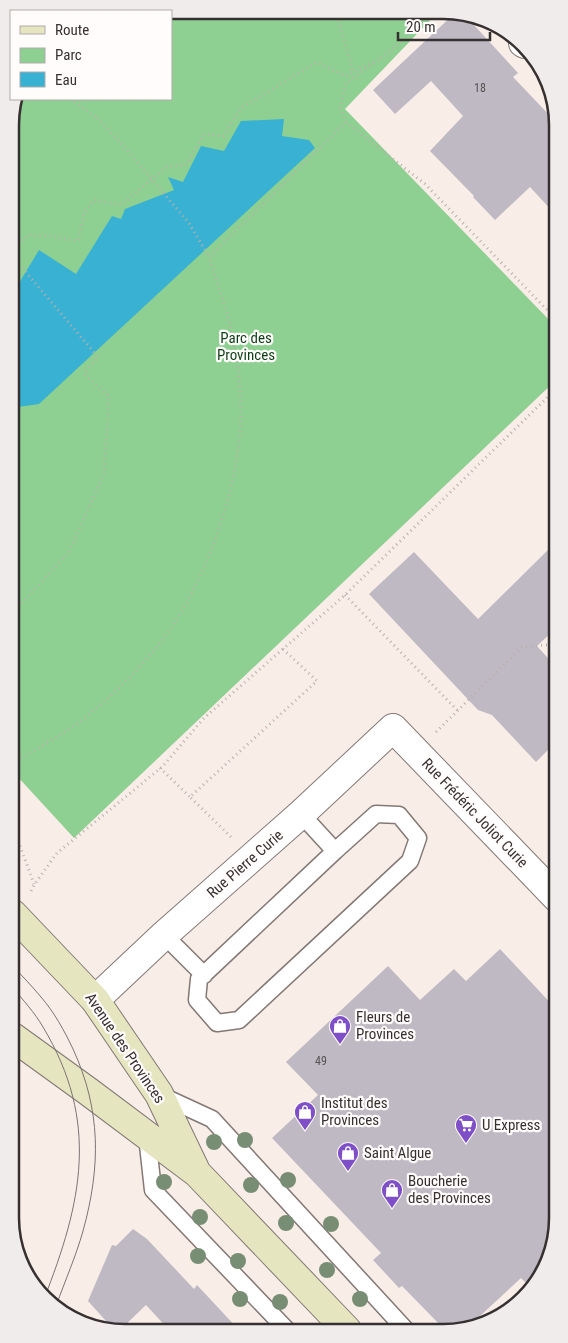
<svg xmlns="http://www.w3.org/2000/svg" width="568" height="1343" viewBox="0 0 568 1343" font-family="'Roboto Condensed',sans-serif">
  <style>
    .green { fill: #8dd091 }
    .water { fill: #39b1d2 }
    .building { fill: #beb9c2 }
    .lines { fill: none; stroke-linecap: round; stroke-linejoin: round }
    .lane-casing { stroke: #837874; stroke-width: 19 }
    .street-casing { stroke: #837874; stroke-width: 30 }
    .secondary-casing { stroke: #837874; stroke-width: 30 }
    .path { stroke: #bab0ac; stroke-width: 3; stroke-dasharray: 1 4; stroke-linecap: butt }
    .lane { stroke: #fff; stroke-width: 16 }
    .street { stroke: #fff; stroke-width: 28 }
    .secondary { stroke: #e5e5c0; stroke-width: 28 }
    .tram { stroke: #7c7472; stroke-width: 1 }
    .path-bridge { stroke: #bab0ac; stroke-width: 3; stroke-dasharray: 1 4; stroke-linecap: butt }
    .tree { fill: #778d74 }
    .labels { text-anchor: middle; stroke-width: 4.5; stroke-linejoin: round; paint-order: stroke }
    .number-label { font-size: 12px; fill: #585354 }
    .park-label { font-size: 15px; fill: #0d3f16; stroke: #fffcfb }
    .street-label { font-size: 15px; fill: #363130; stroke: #fffcfb }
    .poi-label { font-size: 15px; fill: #363130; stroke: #fffcfb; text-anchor: start }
    .rim { fill: none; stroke: #363130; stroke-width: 2.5 }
  </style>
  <rect width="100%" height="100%" fill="#f9ede8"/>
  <path class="green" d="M 125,10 L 438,12 L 345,109 L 555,326 L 555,381 L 74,838 L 17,776 L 12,777 L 10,117 L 15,99 L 171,99 L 171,11 L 119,11 Z"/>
  <path class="water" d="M 284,119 L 282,136 L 309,140 L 315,148 L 39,404 L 11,408 L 11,287 L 16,290 L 22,278 L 39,250 L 76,274 L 112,216 L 121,219 L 125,209 L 174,190 L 168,177 L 183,182 L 201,146 L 224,151 L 241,121 Z"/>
  <path class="building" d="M 456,12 L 462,12 L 518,73 L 513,77 L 554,120 L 555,214 L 530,187 L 495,220 L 473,197 L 474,196 L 430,151 L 463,116 L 431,81 L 395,114 L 373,90 Z
    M 556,542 L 556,628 L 537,646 L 556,667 L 556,742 L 536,762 L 492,715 L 478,710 L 369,594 L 414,552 L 478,619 Z
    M 500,949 L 557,1010 L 558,1226 L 532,1289 L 521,1278 L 466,1329 L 444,1329 L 402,1286 L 399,1288 L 373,1260 L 381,1253 L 272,1138 L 318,1095 L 286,1062 L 388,966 L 420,1000 L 454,969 L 466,981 Z
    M 133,1229 L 147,1239 L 194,1289 L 197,1285 L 239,1330 L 170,1331 L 146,1305 L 119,1331 L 115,1331 L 88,1301 L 112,1245 L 116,1246 Z"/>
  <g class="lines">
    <g class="lane-casing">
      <path id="lane" d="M 301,814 L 335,851 L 199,979 L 197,1000 L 217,1023 L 239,1020 L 410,861 L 418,838 L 399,815 L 376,814 L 335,851
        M 164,935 L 204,975
        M 160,1095 L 212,1119 L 405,1329
        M 147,1136 L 153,1190 L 287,1330"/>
    </g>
    <g class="street-casing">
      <path id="street" d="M 523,43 L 525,44
        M 95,1000 L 164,935 L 301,814 L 393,728 L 557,898"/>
    </g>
    <g class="secondary-casing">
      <path id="secondary" d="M 13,914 L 95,1000 L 159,1094 L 195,1169
        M 13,1037 L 89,1092 L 197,1173 L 347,1330"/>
    </g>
    <path class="path" d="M 336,11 L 353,72
      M 381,58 L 437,12
      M 374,63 L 346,83 L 340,108 L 346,122 L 425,184 L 555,318
      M 70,99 L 97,118
      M 18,244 L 28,235 L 50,236 L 78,241 L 84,213 L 94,200 L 121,205 L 166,167 L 187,164 L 204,134 L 223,136 L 241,108 L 317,62 L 345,76 L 382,58
      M 11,258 L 19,264 L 98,357 L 84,374 L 109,396 L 104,474 L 69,552 L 18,607 L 12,612
      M 345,595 L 458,711
      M 436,732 L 522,647 L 556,644
      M 12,762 L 19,759 C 35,750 52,740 68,730 C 81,721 94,710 106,700 C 134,675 161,645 180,614 C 213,560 239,479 241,416 C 241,404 240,391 239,378 C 236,337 222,297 209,257 L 346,122
      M 160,768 L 190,797
      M 13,827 L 34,884
      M 231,837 L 190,797 L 317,681 L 283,649 L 345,595 L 555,390
      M 31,891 L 34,885 L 57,853 L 128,795 L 163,766 L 204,718 L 283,649"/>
    <use href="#lane" class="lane"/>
    <use href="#street" class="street"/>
    <use href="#secondary" class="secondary"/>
    <path class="tram" d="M 13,966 C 22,976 32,986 41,997 C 54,1012 64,1030 73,1049 C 101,1110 101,1166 83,1231 C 76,1256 65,1281 56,1306
      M 13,988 C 23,1000 35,1013 43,1027 C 100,1122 82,1202 44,1299"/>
    <path class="path-bridge" d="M 97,118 L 120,142 L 189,223 L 209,257"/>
  </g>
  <g class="tree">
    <circle cx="245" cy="1140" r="8"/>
    <circle cx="214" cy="1142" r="8"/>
    <circle cx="288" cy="1180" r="8"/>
    <circle cx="164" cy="1182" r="8"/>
    <circle cx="251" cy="1185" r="8"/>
    <circle cx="200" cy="1217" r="8"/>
    <circle cx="286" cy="1223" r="8"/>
    <circle cx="331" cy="1224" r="8"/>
    <circle cx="198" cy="1256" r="8"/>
    <circle cx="238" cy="1261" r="8"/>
    <circle cx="327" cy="1270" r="8"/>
    <circle cx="240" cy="1299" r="8"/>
    <circle cx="360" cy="1299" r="8"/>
    <circle cx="280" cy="1302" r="8"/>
  </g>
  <defs>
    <g id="shop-pin" transform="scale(1.125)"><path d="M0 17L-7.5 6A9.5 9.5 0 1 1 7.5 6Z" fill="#7f4fc7" stroke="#fffcfb"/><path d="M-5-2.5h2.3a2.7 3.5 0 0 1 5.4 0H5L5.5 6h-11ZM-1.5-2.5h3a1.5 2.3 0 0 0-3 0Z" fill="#fff"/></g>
    <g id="supermarket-pin" transform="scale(1.125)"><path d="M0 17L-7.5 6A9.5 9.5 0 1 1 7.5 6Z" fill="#7f4fc7" stroke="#fffcfb"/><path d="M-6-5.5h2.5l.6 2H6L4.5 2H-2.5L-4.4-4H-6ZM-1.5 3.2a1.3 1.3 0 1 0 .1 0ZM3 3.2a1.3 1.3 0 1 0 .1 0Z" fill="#fff"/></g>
  </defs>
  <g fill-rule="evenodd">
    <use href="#shop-pin" x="340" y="1026"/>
    <use href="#shop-pin" x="305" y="1112"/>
    <use href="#supermarket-pin" x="466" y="1125"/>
    <use href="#shop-pin" x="348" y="1153"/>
    <use href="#shop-pin" x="392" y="1190"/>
  </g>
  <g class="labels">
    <g class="number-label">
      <text x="480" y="92">18</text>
      <text x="321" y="1065">49</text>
    </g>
    <g class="park-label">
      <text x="246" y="343">Parc des<tspan x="246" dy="17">Provinces</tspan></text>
    </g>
    <g class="street-label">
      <text transform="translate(475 813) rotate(46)" y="5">Rue Frédéric Joliot Curie</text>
      <text transform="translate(245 864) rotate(-41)" y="5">Rue Pierre Curie</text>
      <text transform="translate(125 1048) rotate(56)" y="5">Avenue des Provinces</text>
    </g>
    <g class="poi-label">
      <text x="356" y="1022">Fleurs de<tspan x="356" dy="17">Provinces</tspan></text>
      <text x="321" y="1108">Institut des<tspan x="321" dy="17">Provinces</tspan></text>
      <text x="482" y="1130">U Express</text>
      <text x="364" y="1158">Saint Algue</text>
      <text x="408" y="1186">Boucherie<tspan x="408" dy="17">des Provinces</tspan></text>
    </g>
  </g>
  <path d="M0 0H568V1343H0ZM125 19H443A106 106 0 0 1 549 125V1218A106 106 0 0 1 443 1324H125A106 106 0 0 1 19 1218V125A106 106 0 0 1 125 19Z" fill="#efeceb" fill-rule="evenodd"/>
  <path class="rim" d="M125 19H443A106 106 0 0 1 549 125V1218A106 106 0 0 1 443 1324H125A106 106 0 0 1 19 1218V125A106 106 0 0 1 125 19Z"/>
  <rect x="10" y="10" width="162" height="90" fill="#fffcfb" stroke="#afabaa"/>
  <rect x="20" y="26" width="25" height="8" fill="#e5e5c0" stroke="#afabaa"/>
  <text x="55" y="35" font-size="15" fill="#363130">Route</text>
  <rect x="20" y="48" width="25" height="15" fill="#8dd091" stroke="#afabaa"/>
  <text x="55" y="60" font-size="15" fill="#363130">Parc</text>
  <rect x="20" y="72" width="25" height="15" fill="#39b1d2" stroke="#afabaa"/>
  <text x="55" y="85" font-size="15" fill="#363130">Eau</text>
  <path d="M398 32v8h92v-8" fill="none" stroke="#363130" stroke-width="2.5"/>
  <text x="406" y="32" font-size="15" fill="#363130" stroke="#fffcfb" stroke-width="4" paint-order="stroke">20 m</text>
</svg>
